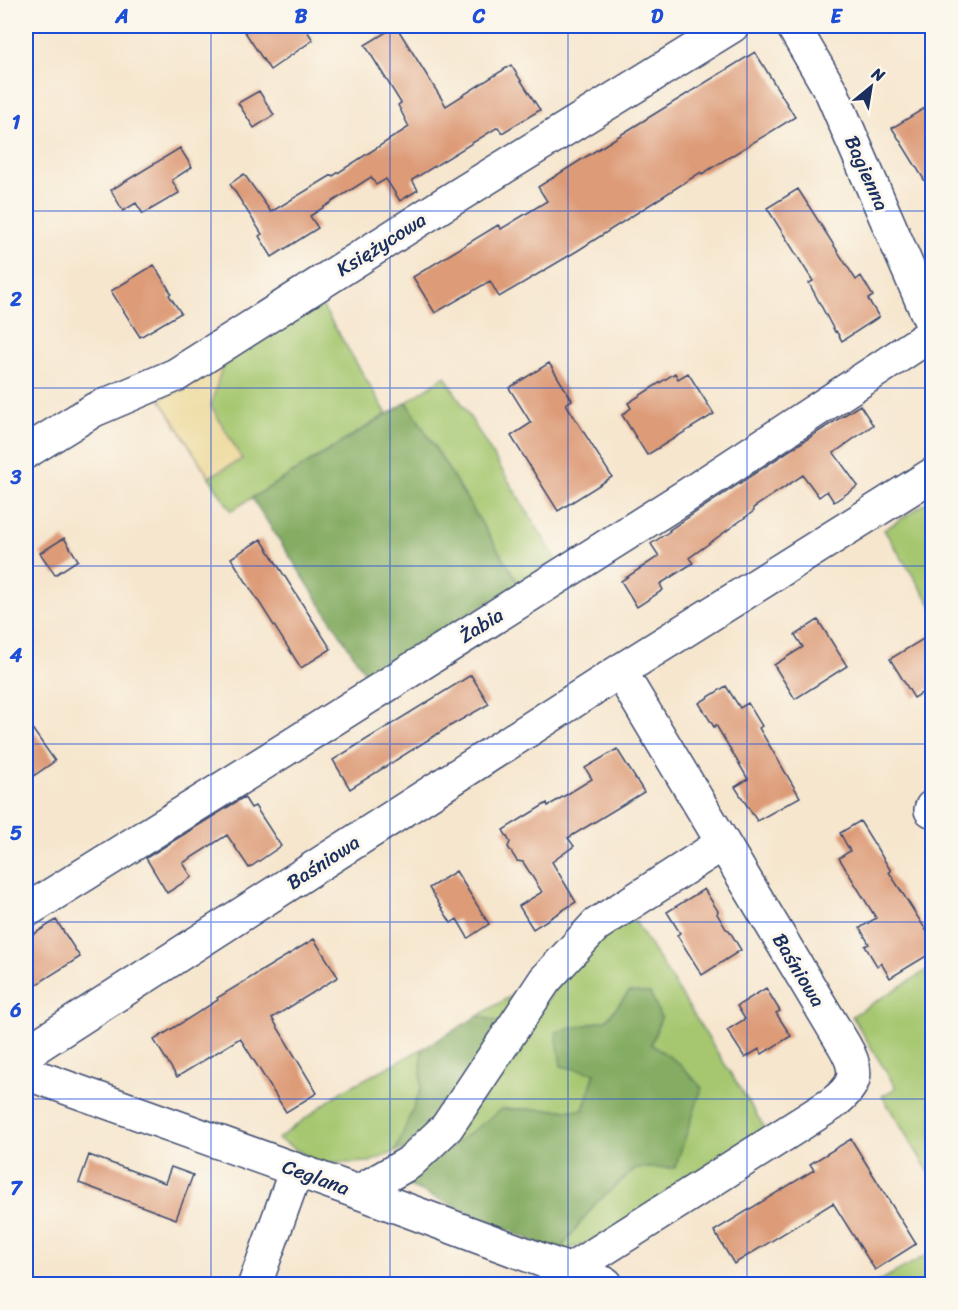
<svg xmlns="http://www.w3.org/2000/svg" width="958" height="1310" viewBox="0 0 958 1310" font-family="Sriracha,sans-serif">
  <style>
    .green { fill: #a6c770; stroke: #607b67; stroke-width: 1.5 }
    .forest { fill: #84ac62; stroke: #506e60; stroke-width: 1.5 }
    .sand { fill: #eeda9e; stroke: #84847e; stroke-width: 1.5 }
    .building { fill: #dd9b78 }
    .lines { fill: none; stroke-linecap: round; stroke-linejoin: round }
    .minor-casing { stroke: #3c4a6f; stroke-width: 36 }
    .minor { stroke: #fff; stroke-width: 33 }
    .grid { fill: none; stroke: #1d4ed8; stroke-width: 1.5; stroke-opacity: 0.55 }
    .labels { text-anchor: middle; stroke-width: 6; stroke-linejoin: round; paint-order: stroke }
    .street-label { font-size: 20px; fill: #1b2f5e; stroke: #fbf7ec }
    .neatline { fill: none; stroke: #1d4ed8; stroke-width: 2 }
    .grid-label { font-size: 20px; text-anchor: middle; font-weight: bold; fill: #1d4ed8 }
  </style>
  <rect width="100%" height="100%" fill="#fbf7ec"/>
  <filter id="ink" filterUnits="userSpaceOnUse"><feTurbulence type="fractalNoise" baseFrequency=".0167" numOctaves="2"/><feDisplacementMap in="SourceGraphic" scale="12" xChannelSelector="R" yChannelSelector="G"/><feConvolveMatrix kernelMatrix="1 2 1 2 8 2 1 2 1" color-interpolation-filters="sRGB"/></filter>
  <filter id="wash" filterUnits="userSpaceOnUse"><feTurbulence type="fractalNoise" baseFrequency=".008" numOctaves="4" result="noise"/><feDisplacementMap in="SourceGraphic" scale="24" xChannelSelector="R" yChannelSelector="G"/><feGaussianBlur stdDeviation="1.35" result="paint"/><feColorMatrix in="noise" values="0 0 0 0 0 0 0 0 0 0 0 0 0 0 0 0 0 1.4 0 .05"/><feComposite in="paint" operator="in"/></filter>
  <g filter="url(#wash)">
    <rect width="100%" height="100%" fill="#f6e6ce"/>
    <path class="green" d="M 318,299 L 387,414 L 231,511 L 209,477 L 242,459 L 211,406 L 223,362 Z
      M 445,376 L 556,559 L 519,584 L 407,402 Z
      M 932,499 L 932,606 L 884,530 Z
      M 631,915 L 765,1128 L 596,1241 L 558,1252 L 595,1204 L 636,1168 L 680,1064 L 651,1044 L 661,1018 L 595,1073 L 583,1110 L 502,1109 L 447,1150 L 579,953 Z
      M 932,967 L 932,1177 L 882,1096 L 896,1088 L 852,1016 Z
      M 530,984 L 505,1024 L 478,1016 Z
      M 422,1049 L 421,1089 L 395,1152 L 370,1162 L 321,1164 L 278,1139 L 342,1091 Z
      M 932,1252 L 932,1284 L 874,1284 Z"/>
    <path class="forest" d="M 407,402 L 519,584 L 367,676 L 252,498 Z
      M 629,992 L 650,993 L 661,1018 L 651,1044 L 680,1064 L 702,1088 L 675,1168 L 636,1168 L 595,1204 L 558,1252 L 403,1183 L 502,1109 L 583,1110 L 595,1073 L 561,1066 L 556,1032 L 606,1020 Z
      M 478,1016 L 505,1024 L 413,1148 L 395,1152 L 421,1089 L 422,1049 Z"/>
    <path class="sand" d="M 223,362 L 211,406 L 242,459 L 209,477 L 160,399 Z"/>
    <g id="blocks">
      <path class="building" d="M 241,26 L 304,26 L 313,40 L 270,70 Z
        M 396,26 L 446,106 L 511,65 L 540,110 L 502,133 L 498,127 L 412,180 L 418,190 L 400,201 L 386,179 L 376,185 L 371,177 L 310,216 L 318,228 L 272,257 L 259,236 L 262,234 L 230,184 L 244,174 L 271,212 L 332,175 L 333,176 L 409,127 L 398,105 L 401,103 L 365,45 Z
        M 755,52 L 795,117 L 702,174 L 701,172 L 577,251 L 499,297 L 490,281 L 435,313 L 413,277 L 498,225 L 501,229 L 547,201 L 538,187 L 630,129 Z
        M 259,91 L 274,115 L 254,128 L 238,103 Z
        M 933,103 L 933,194 L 892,128 Z
        M 180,148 L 192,167 L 172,180 L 179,193 L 143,214 L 136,203 L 123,211 L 111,190 Z
        M 798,189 L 856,280 L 861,276 L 873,296 L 868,299 L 879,317 L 842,341 L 836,331 L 835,332 L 809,283 L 813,281 L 767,208 Z
        M 154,265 L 171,293 L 169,295 L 181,313 L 140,337 L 111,291 Z
        M 549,363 L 572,400 L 566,404 L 612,477 L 558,511 L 511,436 L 531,423 L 509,388 Z
        M 675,373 L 678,379 L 688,373 L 714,414 L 647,455 L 622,415 L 631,408 L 628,403 Z
        M 860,405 L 873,425 L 834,453 L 858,486 L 834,502 L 827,491 L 819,497 L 803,475 L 753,508 L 754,511 L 689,558 L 693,563 L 660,584 L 663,590 L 637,607 L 621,581 L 659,556 L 651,544 L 670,531 L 669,530 L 790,450 Z
        M 64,538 L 78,560 L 55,575 L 40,553 Z
        M 261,539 L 331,649 L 301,668 L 231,558 Z
        M 818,620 L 847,666 L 795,699 L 774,665 L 803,647 L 795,635 Z
        M 933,633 L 933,686 L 914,698 L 890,659 Z
        M 471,675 L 489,704 L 450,726 L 350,789 L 333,760 Z
        M 726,686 L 740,708 L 748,703 L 762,726 L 759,728 L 800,797 L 757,821 L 735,787 L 748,779 L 716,725 L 714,727 L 699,703 Z
        M 26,720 L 55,761 L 26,781 Z
        M 617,749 L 644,792 L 568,838 L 574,846 L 552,862 L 576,902 L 533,929 L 519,906 L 542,892 L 523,862 L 517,861 L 508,847 L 510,842 L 503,830 L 547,803 L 548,806 L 592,779 L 585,768 Z
        M 244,797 L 251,808 L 255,806 L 281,846 L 249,868 L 227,835 L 183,863 L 192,877 L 167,893 L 146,858 Z
        M 860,821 L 891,871 L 889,872 L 933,941 L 933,952 L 890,978 L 881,963 L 877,966 L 865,946 L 869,944 L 860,928 L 876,918 L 839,858 L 850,851 L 840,833 Z
        M 456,871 L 489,924 L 468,938 L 457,919 L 451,923 L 429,888 Z
        M 704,889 L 718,911 L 717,914 L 726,929 L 729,930 L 741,950 L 702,975 L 677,935 L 680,933 L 667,912 Z
        M 56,920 L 80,957 L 26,991 L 26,939 Z
        M 314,939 L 338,977 L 272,1018 L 317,1093 L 286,1112 L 240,1038 L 177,1077 L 154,1040 L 218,1000 L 217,998 Z
        M 766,988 L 780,1011 L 776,1013 L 791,1036 L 762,1054 L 759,1049 L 745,1058 L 727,1030 L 745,1019 L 737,1006 Z
        M 851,1139 L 916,1244 L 875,1270 L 833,1203 L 734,1264 L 714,1231 L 814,1170 L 810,1164 Z
        M 89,1155 L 165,1183 L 171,1167 L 193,1175 L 176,1219 L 79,1183 Z"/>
    </g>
  </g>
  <g filter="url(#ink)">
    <use href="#blocks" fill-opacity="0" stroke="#3c4a6f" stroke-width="1.5"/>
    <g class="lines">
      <g class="minor-casing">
        <path id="minor" d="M 793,26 L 832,93 L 932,324
          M 26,452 L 94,410 L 176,375 L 441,206 L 732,26
          M 931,810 L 932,807
          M 26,911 L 289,747 L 686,496 L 932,334
          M 26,1053 L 620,671 L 932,475
          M 26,1073 L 358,1192 L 606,1284
          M 358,1192 L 409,1163 L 447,1127 L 545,980 L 596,925 L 722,844
          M 569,1271 L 832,1104 C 857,1085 860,1072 844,1045 L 620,671
          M 255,1284 L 296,1170"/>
      </g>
      <use href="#minor" class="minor"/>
    </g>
  </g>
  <path class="grid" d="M 211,26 L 211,1284M 390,26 L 390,1284M 568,26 L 568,1284M 747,26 L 747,1284M 26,211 L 932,211M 26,388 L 932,388M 26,566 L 932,566M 26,744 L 932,744M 26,922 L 932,922M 26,1099 L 932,1099"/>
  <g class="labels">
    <g class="street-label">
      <text transform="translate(867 173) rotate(66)" y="7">Bagienna</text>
      <text transform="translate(381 244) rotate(-32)" y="7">Księżycowa</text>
      <text transform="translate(481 625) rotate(-32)" y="7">Żabia</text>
      <text transform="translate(323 862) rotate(-33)" y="7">Baśniowa</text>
      <text transform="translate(799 970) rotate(59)" y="7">Baśniowa</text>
      <text transform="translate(316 1177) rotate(20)" y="7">Ceglana</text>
    </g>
  </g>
  <rect width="958" height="1310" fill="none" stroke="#fbf7ec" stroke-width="66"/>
  <g transform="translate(871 87) rotate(30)" stroke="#fbf7ec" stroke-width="4.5" paint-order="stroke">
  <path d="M0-4.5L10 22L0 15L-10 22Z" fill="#1b2f5e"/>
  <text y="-9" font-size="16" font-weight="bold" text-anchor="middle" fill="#1b2f5e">N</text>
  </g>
  <rect x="33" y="33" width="892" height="1244" class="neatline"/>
  <g class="grid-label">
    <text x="122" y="23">A</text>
    <text x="301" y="23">B</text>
    <text x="479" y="23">C</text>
    <text x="657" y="23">D</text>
    <text x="836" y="23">E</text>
    <text x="16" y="129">1</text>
    <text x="16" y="306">2</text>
    <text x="16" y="484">3</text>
    <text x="16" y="662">4</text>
    <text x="16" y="840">5</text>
    <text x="16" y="1017">6</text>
    <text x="16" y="1195">7</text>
  </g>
</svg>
